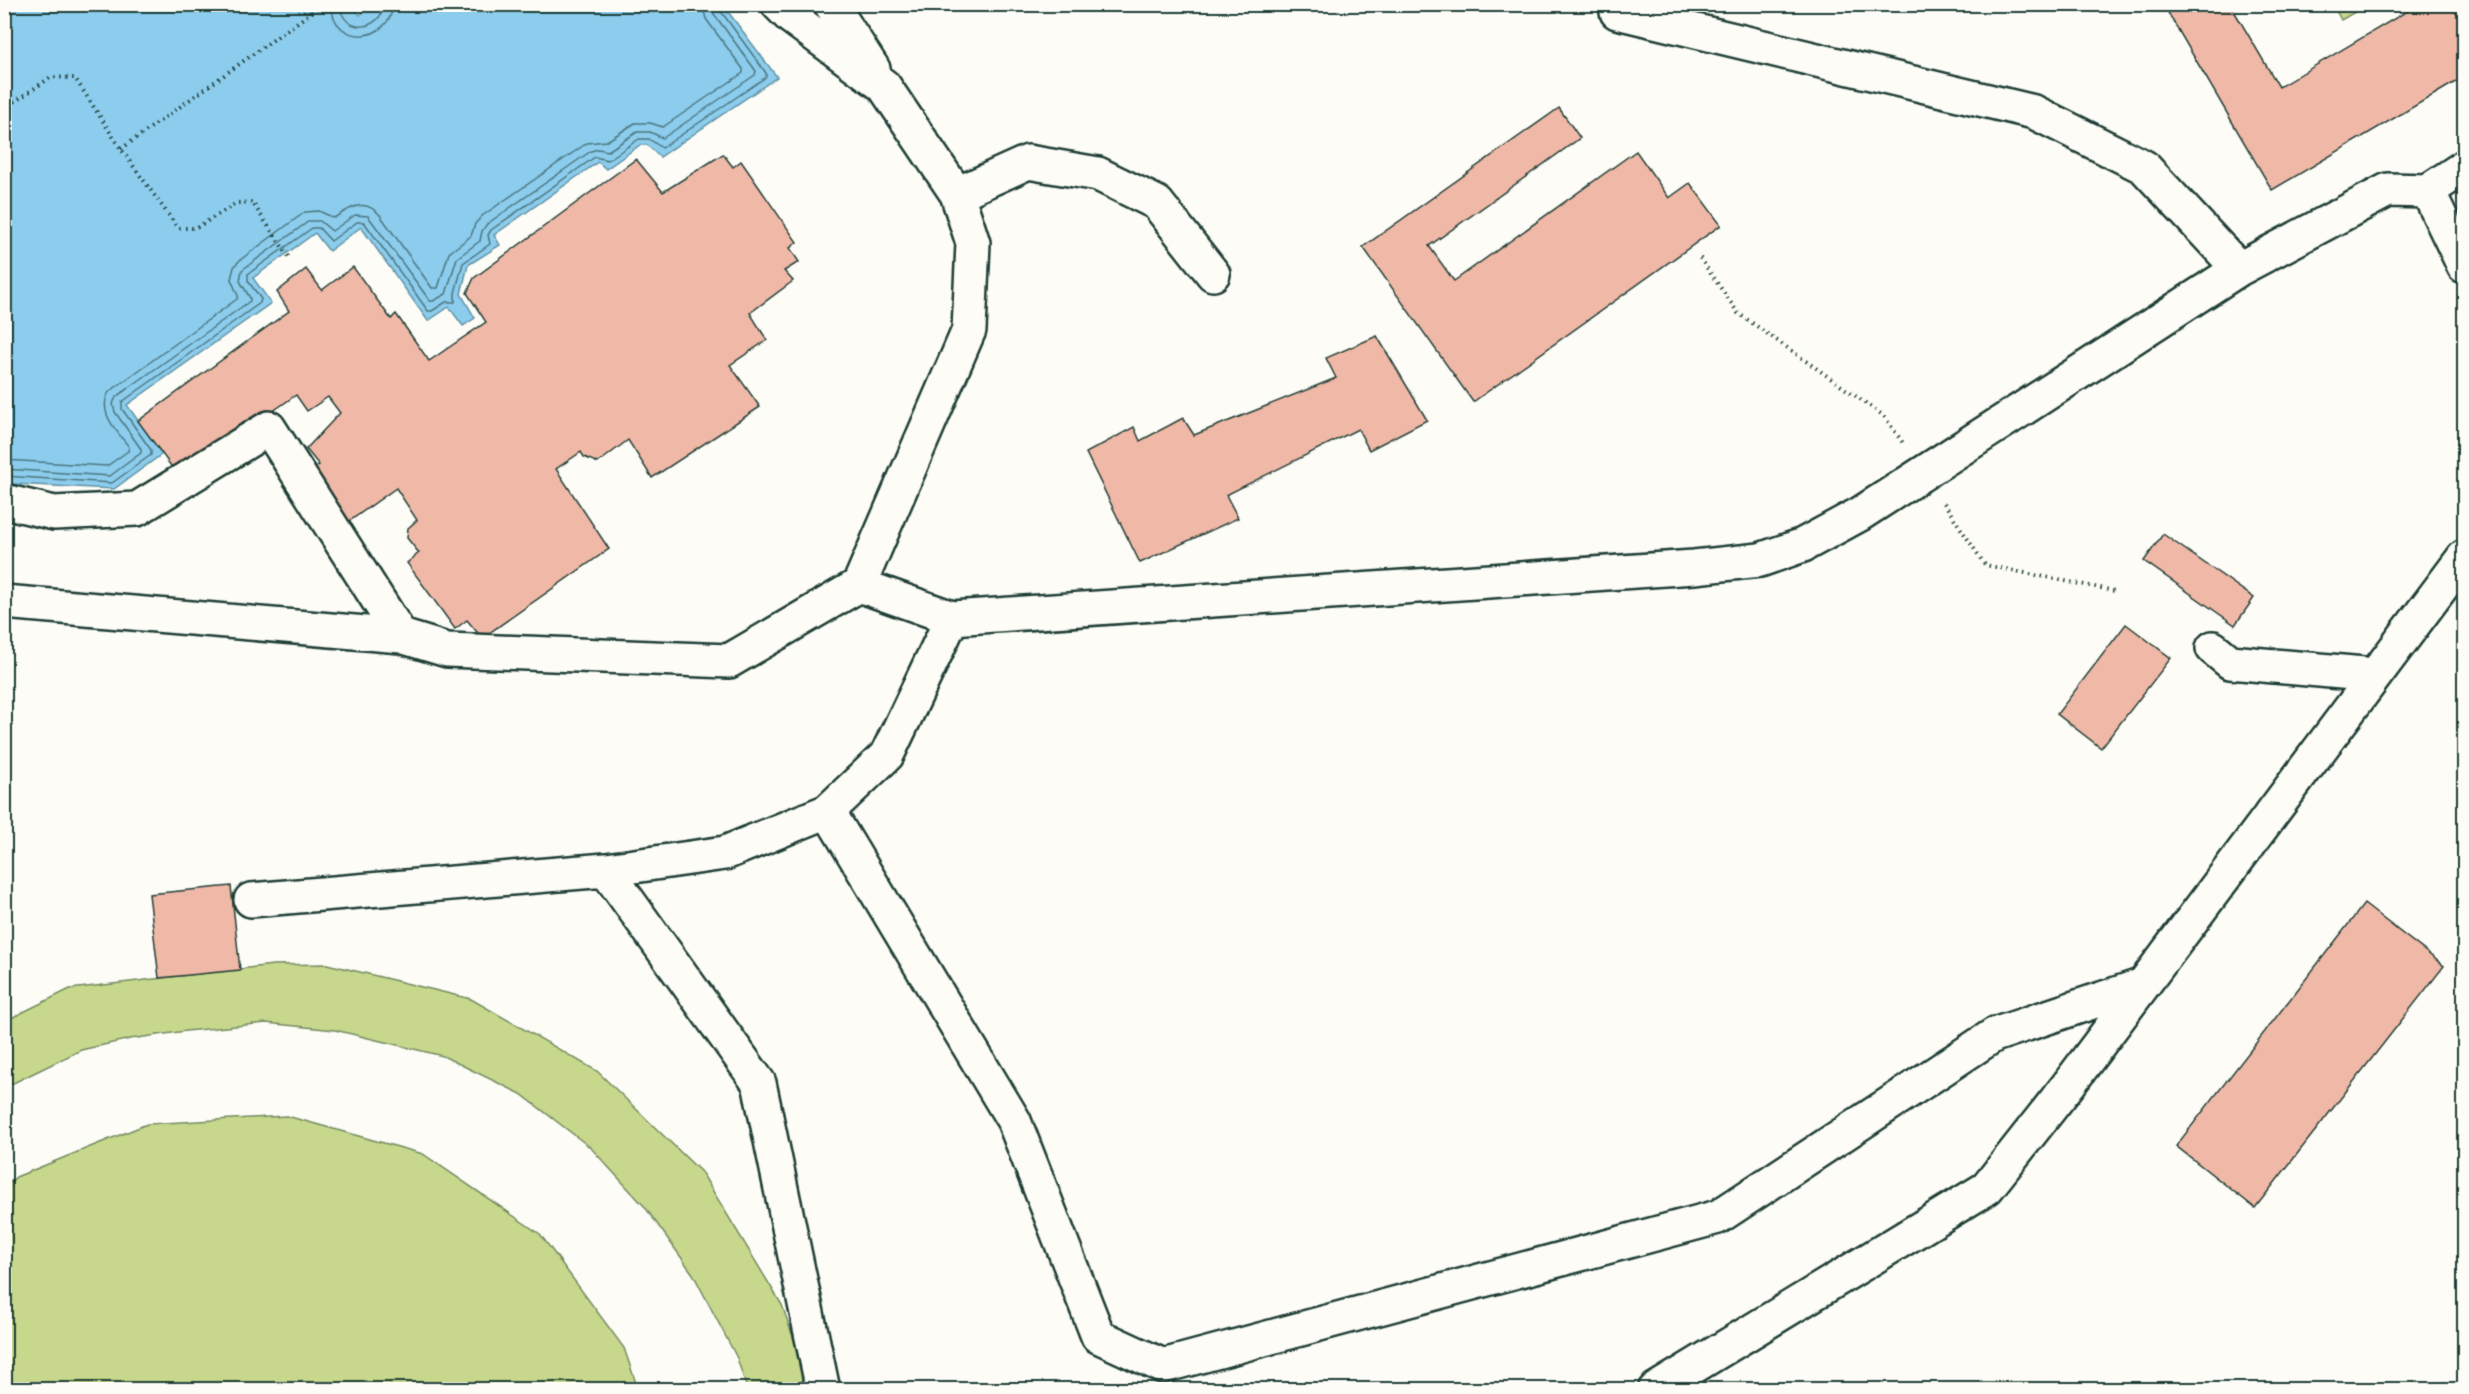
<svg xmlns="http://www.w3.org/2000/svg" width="2469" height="1394" viewBox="0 0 2469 1394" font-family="'Patrick Hand',sans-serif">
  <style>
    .green { fill: #c7d88d; stroke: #738a60; stroke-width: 1.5 }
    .water { fill: #8ccced; stroke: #6093a3; stroke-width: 1.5 }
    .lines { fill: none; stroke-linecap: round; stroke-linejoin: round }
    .shore { stroke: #4b767e; stroke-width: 1.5 }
    .building { fill: #f0b8a7; stroke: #1f3d34; stroke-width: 1.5 }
    .minor-casing { stroke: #1f3d34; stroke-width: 38 }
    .path { stroke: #1f3d34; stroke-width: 4; stroke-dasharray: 1.5 4.5; stroke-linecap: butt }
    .minor { stroke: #fdfcf7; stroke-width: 33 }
  </style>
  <rect width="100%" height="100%" fill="#fdfcf7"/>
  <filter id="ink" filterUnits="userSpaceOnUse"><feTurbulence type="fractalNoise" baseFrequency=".0167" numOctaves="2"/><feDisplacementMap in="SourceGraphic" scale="12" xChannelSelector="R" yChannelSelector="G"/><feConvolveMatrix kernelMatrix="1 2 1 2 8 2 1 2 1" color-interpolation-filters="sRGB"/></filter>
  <g filter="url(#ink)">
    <path class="green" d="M 2333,5 L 2367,5 L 2341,20 Z
      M 327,964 L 471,999 L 597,1071 L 702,1173 L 782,1305 L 811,1389 L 747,1389 L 737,1358 L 693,1274 L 645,1207 L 591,1148 L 521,1094 L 443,1056 L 335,1030 L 266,1023 L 186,1031 L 130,1039 L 81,1050 L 5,1087 L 5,1021 L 70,989 L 273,965 Z
      M 287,1116 L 423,1154 L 540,1234 L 624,1348 L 638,1389 L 5,1389 L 5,1187 L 16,1177 L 147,1124 Z"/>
    <path class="water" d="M 352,5 L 360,15 L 373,4 L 723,5 L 777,77 L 660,157 L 647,145 L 640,145 L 606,169 L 598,162 L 494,235 L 500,245 L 468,265 L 461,294 L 475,318 L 463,326 L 449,307 L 428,321 L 361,227 L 329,251 L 315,233 L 253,278 L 271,303 L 127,405 L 162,454 L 114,489 L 12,484 L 5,482 L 5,5 Z"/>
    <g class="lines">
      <path class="shore" d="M 331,4 C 333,48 391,43 393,4
        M 340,4 C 342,36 382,31 384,4
        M 4,460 L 107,466 L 128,451 L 129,447 C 117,431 97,413 109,392 L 237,299 L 238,296 L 231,279 L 234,267 L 240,260 L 305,212 L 319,211 L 334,218 C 350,208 364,197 380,215 L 432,288 L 438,288 L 449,253 L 471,236 L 475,224 L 482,216 L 587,143 L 607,141 L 635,123 L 650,123 L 663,127 L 743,73 L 743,69 L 706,19 L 702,4
        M 4,469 L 110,476 L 141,453 L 141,449 L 115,412 L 113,404 L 116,397 L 250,301 L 250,298 L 240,281 L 242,270 L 309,221 L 320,221 L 332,231 L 355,215 L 368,216 L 430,301 L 433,301 L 446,294 L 457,258 L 480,241 L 482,231 L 487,224 L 591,151 L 598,149 L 608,151 L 637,132 L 650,132 L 663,138 L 755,75 L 756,71 L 714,14 L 711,4
        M 4,476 L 112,483 L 151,455 L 151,450 L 122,409 L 122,402 L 260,303 L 261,299 L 248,281 L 248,274 L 312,228 L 319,228 L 331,241 L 357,222 L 364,222 L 428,311 L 432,311 L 446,302 L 455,302 L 455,293 L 463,263 L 490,244 L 488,235 L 491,230 L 595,157 L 608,160 L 639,139 L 649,139 L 662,148 L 766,77 L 766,73 L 720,10 L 719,4"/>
    </g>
    <path class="building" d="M 2163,4 L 2230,4 L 2279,87 L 2419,4 L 2464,4 L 2464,77 L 2272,190 Z
      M 1559,108 L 1580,138 L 1429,246 L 1454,281 L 1636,151 L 1669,198 L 1690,183 L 1721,225 L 1473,402 L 1363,247 Z
      M 723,154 L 733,167 L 741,161 L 797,242 L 790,248 L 799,262 L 784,271 L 793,281 L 750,313 L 767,340 L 730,365 L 760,407 L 652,478 L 628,440 L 598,463 L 584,457 L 581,452 L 556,469 L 609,549 L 482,638 L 467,620 L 455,629 L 407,563 L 419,553 L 407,538 L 408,528 L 417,520 L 396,488 L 344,525 L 308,472 L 319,465 L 306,449 L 340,413 L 328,397 L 307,411 L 296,395 L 179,477 L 138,421 L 289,311 L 277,292 L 306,269 L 322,290 L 353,267 L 391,319 L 396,314 L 429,361 L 486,322 L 467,293 L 474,278 L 636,159 L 663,192 Z
      M 1377,336 L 1427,420 L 1369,450 L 1358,429 L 1226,495 L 1238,518 L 1140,563 L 1086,453 L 1134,427 L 1140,441 L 1183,418 L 1194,435 L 1336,378 L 1326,358 Z
      M 2163,534 L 2254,598 L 2235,625 L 2144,561 Z
      M 2126,624 L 2171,658 L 2101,748 L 2057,714 Z
      M 231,886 L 240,970 L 159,978 L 149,894 Z
      M 2364,904 L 2444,966 L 2255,1208 L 2176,1146 Z"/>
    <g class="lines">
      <g class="minor-casing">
        <path id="minor" d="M 778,4 L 791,17 L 884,86 L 957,194 L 973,243 L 969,330 L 859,585
          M 831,4 L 873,69
          M 1617,12 L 2034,112 L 2144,167 L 2239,269
          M 2428,191 L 2464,266
          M 957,194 L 1028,162 L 1098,174 L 1157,203 L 1213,274
          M 4,501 L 54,513 L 137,509 L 269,428 L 401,636
          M 4,602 L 401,636 L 447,650 L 729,661 L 859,585 L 952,618
          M 2213,648 L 2230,662 L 2375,675
          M 828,811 L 1014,1121 L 1098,1336 L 1163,1366 L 1718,1217 L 1994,1035 L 2143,985
          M 606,870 L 759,1083 L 823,1390
          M 251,900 L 606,870 L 725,853 L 828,811 L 887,755 L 952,618 L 1694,567 L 1760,560 L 1803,545 L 1860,514 L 2239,269 L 2388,190 L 2428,191 L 2464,167
          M 1655,1390 L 1987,1188 L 2069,1084 L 2464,557"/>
      </g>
      <path class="path" d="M 4,109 L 51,77 L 75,78 L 121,149 L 178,228 L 196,228 L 237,203 L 252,202 L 289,257
        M 121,149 L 323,4
        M 1700,258 L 1738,313 L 1884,416 L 1903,443
        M 1944,503 L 1985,565 L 2115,591"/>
      <use href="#minor" class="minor"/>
    </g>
  </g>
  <rect width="2469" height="1394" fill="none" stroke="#fdfcf7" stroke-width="24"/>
  <rect x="12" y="12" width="2445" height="1370" fill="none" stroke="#1f3d34" stroke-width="2" filter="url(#ink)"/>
</svg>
